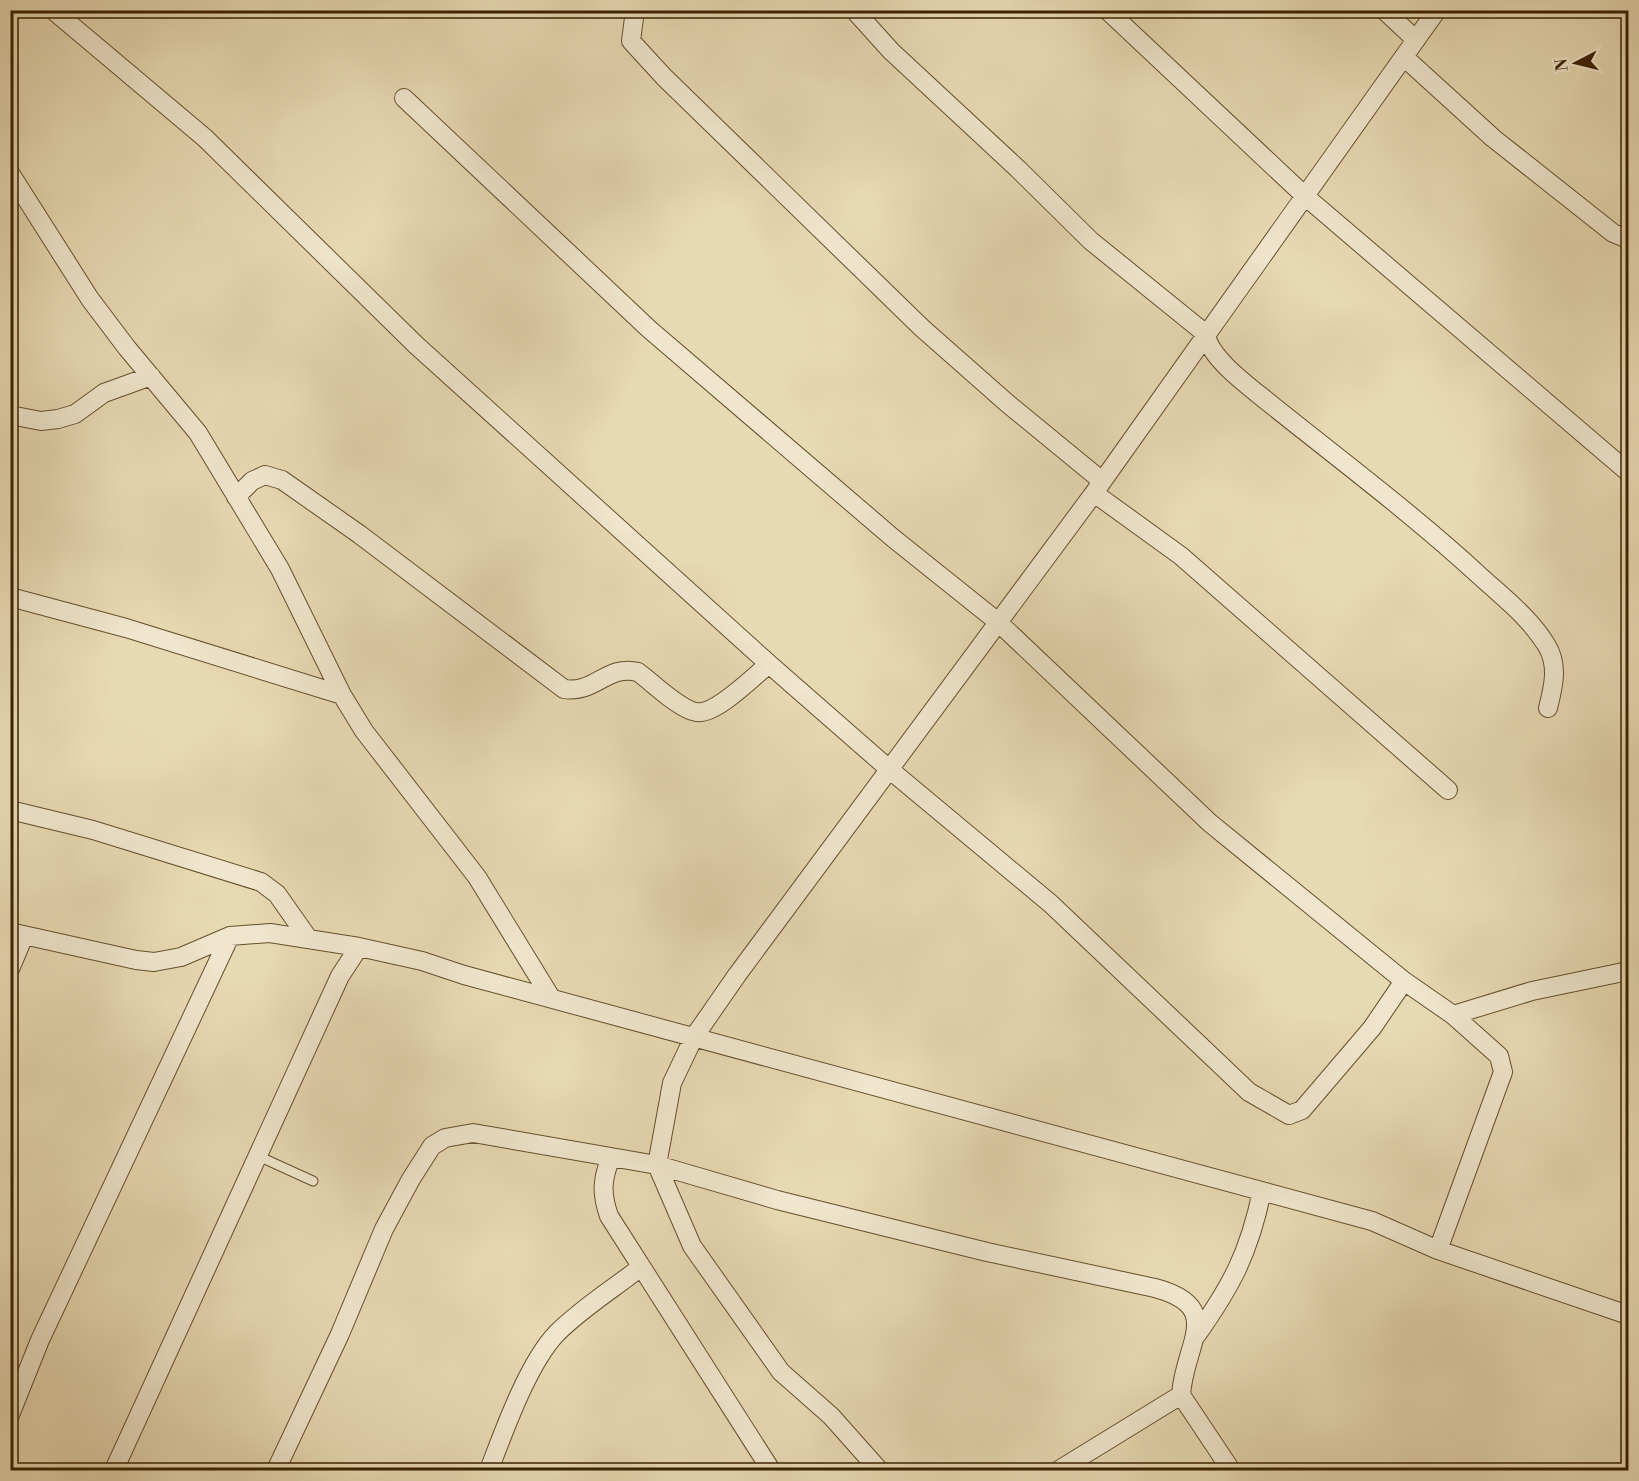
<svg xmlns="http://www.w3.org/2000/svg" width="1639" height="1481" viewBox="0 0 1639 1481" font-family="'Libre Bodoni',serif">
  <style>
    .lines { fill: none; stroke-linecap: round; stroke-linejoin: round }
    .lane-casing { stroke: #65502c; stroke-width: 11 }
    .street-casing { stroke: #65502c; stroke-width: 20 }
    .lane { stroke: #efe6cd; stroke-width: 9 }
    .street { stroke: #efe6cd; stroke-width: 18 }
  </style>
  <rect width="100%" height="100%" fill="#e7d9b2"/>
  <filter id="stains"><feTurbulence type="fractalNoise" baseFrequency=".00333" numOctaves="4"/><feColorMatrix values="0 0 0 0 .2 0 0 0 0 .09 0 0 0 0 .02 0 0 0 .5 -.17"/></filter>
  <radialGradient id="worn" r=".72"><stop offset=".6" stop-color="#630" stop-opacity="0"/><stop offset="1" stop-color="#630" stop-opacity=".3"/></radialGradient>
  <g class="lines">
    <g class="lane-casing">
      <path id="lane" d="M 258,1156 L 313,1181"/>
    </g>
    <g class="street-casing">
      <path id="street" d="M 53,10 L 205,138 L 416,345 L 769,664 L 889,769 L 1051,904 L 1249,1092 L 1289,1115 L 1302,1110 L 1372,1028 L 1404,981 L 1453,1015 L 1532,991 L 1628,971
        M 635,10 L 631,41 L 664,77 L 922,328 L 1007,403 L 1102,481
        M 854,10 L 891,51 L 1018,169 L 1091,241 L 1206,334 C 1209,359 1254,390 1273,406 C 1343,462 1415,516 1481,577 C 1504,598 1531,619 1547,646 C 1559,666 1553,688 1548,708
        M 1107,10 L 1306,197 L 1628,472
        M 1384,10 L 1416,40
        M 1404,57 L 1493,138 L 1613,233 L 1628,239
        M 404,98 L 649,329 L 893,538 L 998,622 L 1210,823 L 1404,981
        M 10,173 L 90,299 L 127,348 L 198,433 L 280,569 L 342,695 L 364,731 L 477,877 L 550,996
        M 10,415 L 41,421 L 58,419 L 75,414 L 104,393 L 151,376
        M 1094,493 L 1181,556 L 1448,790
        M 236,497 L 252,481 L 265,475 L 282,480 L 359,534 L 564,689 C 595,694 607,664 638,672 C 653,683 679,709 696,712 C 715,716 754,676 769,664
        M 10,597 L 126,628 L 342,695
        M 10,810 L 93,830 L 261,882 L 277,894 L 308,938
        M 10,932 L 136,960 L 154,962 L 181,957 L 230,936 L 270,933 L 359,947 L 422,961 L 464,975 L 1372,1221 L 1438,1250 L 1628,1315
        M 10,969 L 24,936
        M 611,1157 C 602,1179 601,1193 609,1216 L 771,1470
        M 1438,1250 L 1503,1072 L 1499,1056 L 1453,1015
        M 1196,1336 C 1232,1285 1249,1253 1262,1191
        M 1181,1395 L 1231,1470
        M 10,1415 L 40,1340 L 230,936
        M 114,1470 L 340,976 L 359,947
        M 276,1470 L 340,1334 L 384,1229 L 411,1179 L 432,1146 L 445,1138 L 473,1133 L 657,1165 L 777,1200 L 987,1252 L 1155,1288 C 1226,1307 1184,1344 1181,1395 L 1059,1470
        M 489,1470 C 504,1431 528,1363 557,1333 C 582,1308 613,1289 641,1267
        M 879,1470 L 831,1416 L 781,1372 L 692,1246 L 657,1165 L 672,1083 L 694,1037 L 737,975 L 1094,493 L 1437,10"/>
    </g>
    <use href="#lane" class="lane"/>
    <use href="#street" class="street"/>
  </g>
  <rect width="1639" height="1481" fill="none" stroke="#e7d9b2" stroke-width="36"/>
  <rect x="12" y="12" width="1615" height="1457" fill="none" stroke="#3a2200" stroke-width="3"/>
  <rect x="18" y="18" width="1603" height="1445" fill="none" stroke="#3a2200" stroke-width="1.5"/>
  <g transform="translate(1576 63) rotate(263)" stroke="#efe6cd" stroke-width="4.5" paint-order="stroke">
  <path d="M0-4.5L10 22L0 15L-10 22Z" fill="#3a2200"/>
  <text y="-9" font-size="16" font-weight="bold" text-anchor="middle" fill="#3a2200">N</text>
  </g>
  <rect width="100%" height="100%" filter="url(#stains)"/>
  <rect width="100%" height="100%" fill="url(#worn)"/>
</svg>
